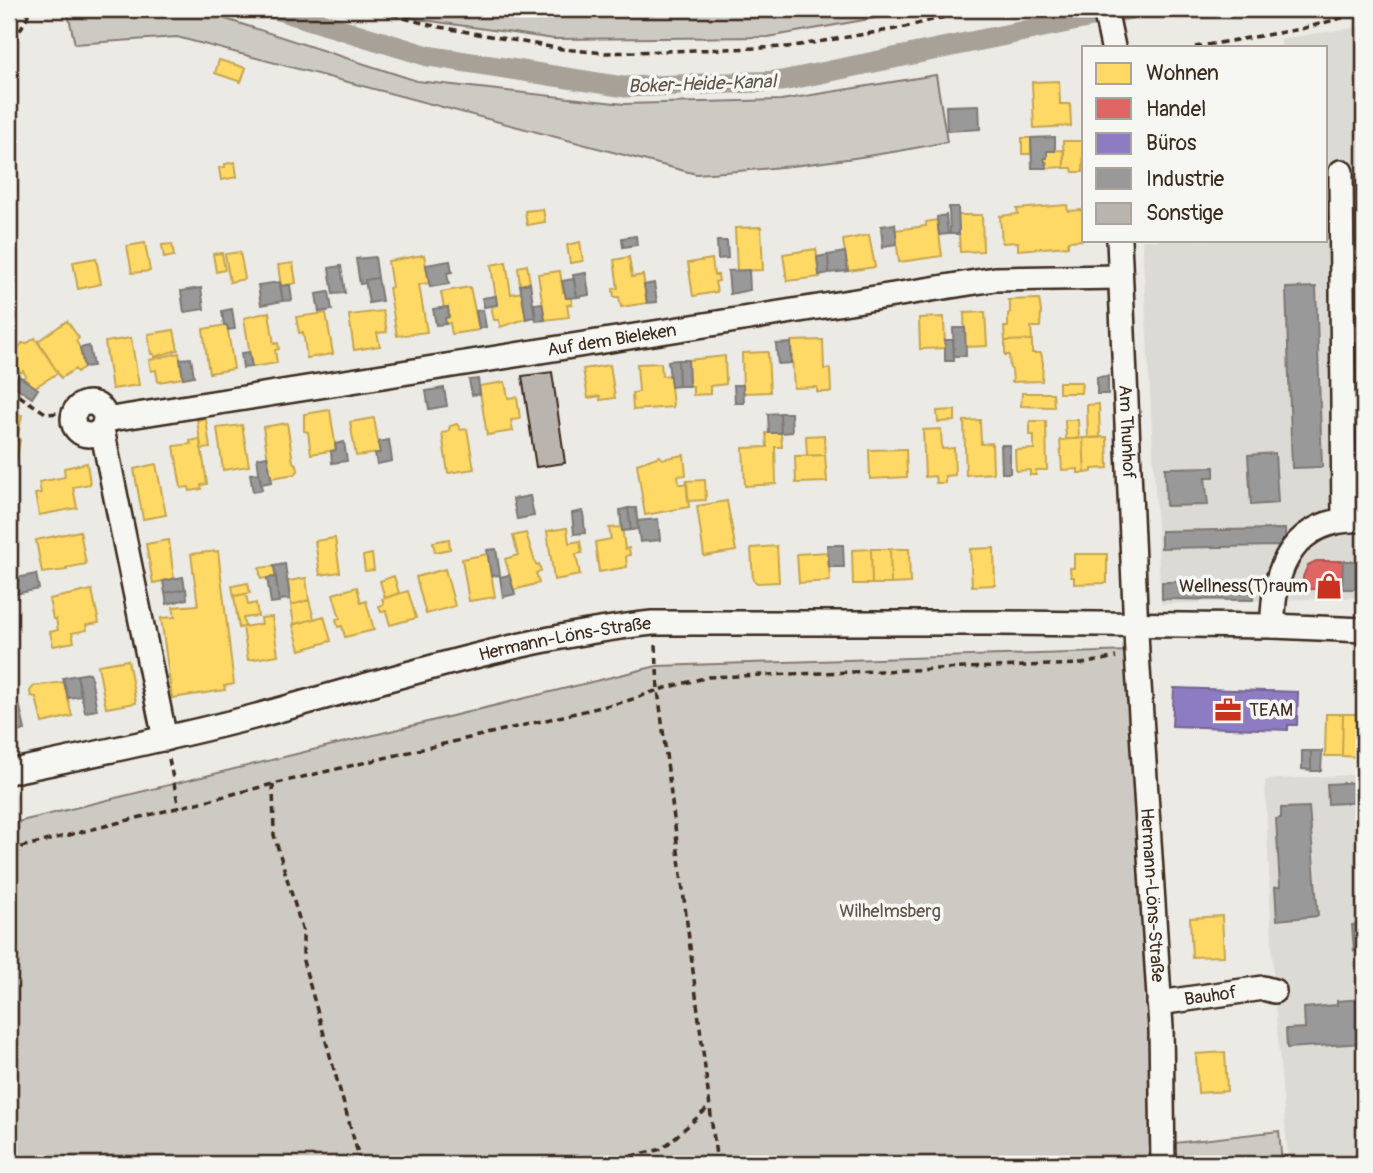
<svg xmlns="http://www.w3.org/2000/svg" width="1373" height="1173" viewBox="0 0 1373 1173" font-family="Pangolin,sans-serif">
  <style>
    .built { fill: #dcdad4 }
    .green { fill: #cdcac4; stroke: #847a71; stroke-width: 2 }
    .homes { fill: #ffd966; stroke: #c4a450; stroke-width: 2 }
    .shops { fill: #e06666; stroke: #ae5450; stroke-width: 2 }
    .offices { fill: #8e7cc3; stroke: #756392; stroke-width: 2 }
    .industry { fill: #999; stroke: #7d7874; stroke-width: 2 }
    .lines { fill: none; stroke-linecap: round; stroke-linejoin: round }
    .canal { stroke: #a8a198; stroke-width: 21 }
    .building { fill: #bab4ae; stroke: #3b2a1e; stroke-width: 2 }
    .minor-casing { stroke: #3b2a1e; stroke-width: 28 }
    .path { stroke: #3b2a1e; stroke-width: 3.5; stroke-dasharray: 7 5; stroke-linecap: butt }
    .minor { stroke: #f6f6f2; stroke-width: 23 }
    .labels { text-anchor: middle; stroke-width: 7; stroke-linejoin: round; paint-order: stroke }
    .street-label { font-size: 18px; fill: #3b2a1e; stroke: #f6f6f2 }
    .poi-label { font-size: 18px; fill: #3b2a1e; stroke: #f6f6f2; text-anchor: end }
    .park-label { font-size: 18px; fill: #605248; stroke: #f6f6f2 }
    .water-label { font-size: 19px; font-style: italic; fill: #615449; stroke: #f6f6f2 }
  </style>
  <rect width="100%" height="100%" fill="#ebeae5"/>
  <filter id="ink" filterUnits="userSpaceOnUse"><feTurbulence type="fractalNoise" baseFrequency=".0143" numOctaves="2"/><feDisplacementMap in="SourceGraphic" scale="14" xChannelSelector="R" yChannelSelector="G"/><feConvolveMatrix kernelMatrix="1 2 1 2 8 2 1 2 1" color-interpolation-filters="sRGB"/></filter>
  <g filter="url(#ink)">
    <path class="built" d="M 1364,26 L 1364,597 L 1161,604 L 1142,240 L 1326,240 L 1326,47 L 1281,47 L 1281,39 Z
      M 1364,774 L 1364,1153 L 1288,1160 L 1274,992 L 1265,780 Z"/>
    <path class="green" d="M 67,9 L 195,9 L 417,81 L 624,104 L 781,100 L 936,75 L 947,142 C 863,159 781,169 696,174 L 177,37 L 75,44 Z
      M 384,9 L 926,9 L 768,37 L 554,39 L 417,19 Z
      M 1131,651 L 1158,1145 L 1279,1131 L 1282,1164 L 9,1164 L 9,824 L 657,666 Z"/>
    <path class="homes" d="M 219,60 L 246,68 L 241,82 L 215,73 Z
      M 1059,81 L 1060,104 L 1070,104 L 1071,126 L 1034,128 L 1032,82 Z
      M 1022,138 L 1031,138 L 1031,154 L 1022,154 Z
      M 1063,141 L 1084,141 L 1083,172 L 1073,172 L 1072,168 L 1064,168 Z
      M 1064,150 L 1064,167 L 1047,168 L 1047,162 L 1044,162 L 1044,158 L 1047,158 L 1047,151 Z
      M 235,162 L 237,177 L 221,180 L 219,168 L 225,167 L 225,164 Z
      M 1067,205 L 1068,211 L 1082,210 L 1084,240 L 1068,241 L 1068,246 L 1018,250 L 1018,242 L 1002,243 L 1000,216 L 1018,214 L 1017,209 Z
      M 543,209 L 545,222 L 527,225 L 525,211 Z
      M 958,215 L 982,215 L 983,251 L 960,252 Z
      M 937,220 L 942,256 L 899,262 L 895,230 L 926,226 L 926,222 Z
      M 761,227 L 763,270 L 737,271 L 735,228 Z
      M 869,235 L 875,267 L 848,271 L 843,240 Z
      M 580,242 L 583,261 L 570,263 L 567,245 Z
      M 145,243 L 150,271 L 132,273 L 127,246 Z
      M 172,244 L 174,256 L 164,258 L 162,245 Z
      M 816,249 L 820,277 L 787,281 L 783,254 Z
      M 240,252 L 245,279 L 230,282 L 225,254 Z
      M 222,253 L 225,270 L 216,272 L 213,254 Z
      M 424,255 L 429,283 L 419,285 L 427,332 L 397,336 L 389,288 L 392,287 L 388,261 Z
      M 629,257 L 632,277 L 643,275 L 647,303 L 621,307 L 619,297 L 614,297 L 613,289 L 618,288 L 614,260 Z
      M 96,258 L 101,284 L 78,289 L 73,262 Z
      M 712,259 L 714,275 L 718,275 L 719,281 L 715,282 L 717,292 L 693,296 L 688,263 Z
      M 506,262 L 511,294 L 522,292 L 526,319 L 500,327 L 499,320 L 494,320 L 491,306 L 497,305 L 491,265 Z
      M 293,263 L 296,283 L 281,286 L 278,265 Z
      M 527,265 L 530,283 L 520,285 L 518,267 Z
      M 560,271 L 563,292 L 565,292 L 566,298 L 571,297 L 572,304 L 567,305 L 569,317 L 545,320 L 538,274 Z
      M 470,287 L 479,330 L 452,334 L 450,323 L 446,324 L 445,318 L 449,317 L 448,307 L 444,308 L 441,292 Z
      M 1039,299 L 1041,312 L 1040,327 L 1031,327 L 1032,340 L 1005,341 L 1004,327 L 1008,327 L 1008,314 L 1010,312 L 1010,301 L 1007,300 Z
      M 383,311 L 387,332 L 377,333 L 380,346 L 354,350 L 349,315 Z
      M 269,312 L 274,344 L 278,343 L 279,349 L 275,350 L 277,363 L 252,367 L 244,318 Z
      M 985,312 L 987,346 L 965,347 L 964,313 Z
      M 326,313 L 333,354 L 307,358 L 303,332 L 299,333 L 296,317 Z
      M 944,317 L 945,348 L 920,349 L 919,318 Z
      M 67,321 L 79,338 L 76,341 L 80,348 L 84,367 L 77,372 L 75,369 L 61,378 L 38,341 Z
      M 227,325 L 234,369 L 209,373 L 203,329 Z
      M 174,330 L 178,350 L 154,357 L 154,354 L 151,354 L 148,334 Z
      M 35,338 L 58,373 L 35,387 L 22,378 L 26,376 L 23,371 L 20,373 L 9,356 L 17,350 L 22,343 L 26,344 Z
      M 131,338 L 139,385 L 112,389 L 105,342 Z
      M 823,340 L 824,369 L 830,369 L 831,392 L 817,392 L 817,387 L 794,388 L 791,341 Z
      M 1032,340 L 1032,353 L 1041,353 L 1043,363 L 1042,381 L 1010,382 L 1013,381 L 1012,370 L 1010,368 L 1009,355 L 1005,355 L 1005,341 Z
      M 768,352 L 770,392 L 743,393 L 742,353 Z
      M 179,353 L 183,378 L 158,382 L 156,370 L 151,371 L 149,360 Z
      M 725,356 L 726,384 L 710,386 L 710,394 L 693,395 L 693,386 L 689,386 L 688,360 Z
      M 661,363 L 662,376 L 670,375 L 673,407 L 633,410 L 632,393 L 639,392 L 637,364 Z
      M 610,365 L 615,398 L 600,400 L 600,396 L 588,398 L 583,369 Z
      M 505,382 L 508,398 L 517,397 L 520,419 L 511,420 L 513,431 L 487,435 L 479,386 Z
      M 1059,382 L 1082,382 L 1081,393 L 1059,393 Z
      M 1022,393 L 1053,393 L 1054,407 L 1021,406 Z
      M 1099,404 L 1100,438 L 1088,438 L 1087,405 Z
      M 330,410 L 336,450 L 311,454 L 308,432 L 304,431 L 304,414 Z
      M 955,410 L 955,421 L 938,422 L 937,411 Z
      M 9,413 L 22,415 L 17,440 L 9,438 Z
      M 374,418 L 380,453 L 356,456 L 350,422 Z
      M 206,419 L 210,448 L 201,449 L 197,420 Z
      M 980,420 L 981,444 L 992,443 L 993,473 L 966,475 L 964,421 Z
      M 1065,420 L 1078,420 L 1079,439 L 1066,439 Z
      M 1030,421 L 1046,421 L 1047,470 L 1036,470 L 1036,475 L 1030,475 L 1030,470 L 1016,471 L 1015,450 L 1034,449 L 1034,435 L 1030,435 Z
      M 287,423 L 293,462 L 297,465 L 298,471 L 295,474 L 271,478 L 263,427 Z
      M 457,424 L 461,430 L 467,429 L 474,469 L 448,473 L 442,433 L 448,432 L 450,426 Z
      M 242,425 L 249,466 L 223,470 L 217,428 Z
      M 941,429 L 942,449 L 954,448 L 955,475 L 945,476 L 945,483 L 936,483 L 935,476 L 925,477 L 923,430 Z
      M 766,433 L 781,433 L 782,447 L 775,447 L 776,484 L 745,486 L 743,448 L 767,447 Z
      M 824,435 L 825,455 L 807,456 L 806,436 Z
      M 1107,437 L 1108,468 L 1092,469 L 1092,472 L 1085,473 L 1083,438 Z
      M 9,438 L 20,440 L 15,464 L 9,463 Z
      M 1083,438 L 1085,473 L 1078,473 L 1078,469 L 1062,470 L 1060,440 Z
      M 200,439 L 207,484 L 201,485 L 202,489 L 190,491 L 189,487 L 181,488 L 174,446 L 191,444 L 190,441 Z
      M 906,449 L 907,477 L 870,479 L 869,450 Z
      M 684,455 L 686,475 L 678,476 L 679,484 L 687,484 L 689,507 L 645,515 L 637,464 L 660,456 L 662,459 Z
      M 825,455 L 827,482 L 796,483 L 795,456 Z
      M 87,463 L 90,484 L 73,487 L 77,508 L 39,515 L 35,494 L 41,493 L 39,482 L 65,477 L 64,468 Z
      M 156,464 L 166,515 L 143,519 L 134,469 Z
      M 705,480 L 706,500 L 688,501 L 686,481 Z
      M 727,501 L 736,551 L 704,556 L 697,506 Z
      M 622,527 L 625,549 L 629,548 L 630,555 L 626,556 L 627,567 L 599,572 L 595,542 L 611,539 L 609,528 Z
      M 567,528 L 569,543 L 580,541 L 582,553 L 576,554 L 580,575 L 554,580 L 547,531 Z
      M 80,531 L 86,564 L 66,568 L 67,570 L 42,573 L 36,540 Z
      M 526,533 L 536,565 L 539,564 L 541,571 L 536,573 L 539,583 L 514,590 L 505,559 L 518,555 L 513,536 Z
      M 335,538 L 340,572 L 320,575 L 315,541 Z
      M 449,539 L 450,549 L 435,552 L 433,542 Z
      M 169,540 L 174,579 L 153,583 L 146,544 Z
      M 777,546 L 779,582 L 757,583 L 753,580 L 751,548 Z
      M 994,548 L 995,585 L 972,586 L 970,549 Z
      M 871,549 L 872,584 L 853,584 L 852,550 Z
      M 871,549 L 890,549 L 891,584 L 872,584 Z
      M 890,549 L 909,549 L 910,583 L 891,584 Z
      M 218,551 L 234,684 L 224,686 L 225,690 L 172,698 L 161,618 L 175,617 L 173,607 L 198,605 L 191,554 Z
      M 828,552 L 830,581 L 799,583 L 797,554 Z
      M 372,554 L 374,570 L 365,571 L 363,556 Z
      M 488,554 L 495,597 L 469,601 L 462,559 Z
      M 1074,554 L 1107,554 L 1107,583 L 1074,584 L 1074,577 L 1071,577 L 1070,568 L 1074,568 Z
      M 274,566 L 276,577 L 261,579 L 259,568 Z
      M 445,569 L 455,606 L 426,614 L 416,577 Z
      M 394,576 L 399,593 L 385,598 L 380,581 Z
      M 306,578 L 309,600 L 291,605 L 288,581 Z
      M 248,583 L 250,593 L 234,596 L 232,586 Z
      M 357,587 L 361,603 L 366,601 L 374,630 L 345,637 L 342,626 L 338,627 L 336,619 L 340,618 L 333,594 Z
      M 92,590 L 99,623 L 86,625 L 87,630 L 72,633 L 74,642 L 53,646 L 50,632 L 58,630 L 56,619 L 53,619 L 49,599 Z
      M 408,591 L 416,618 L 390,625 L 386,611 L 381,612 L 379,606 L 384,604 L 382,599 Z
      M 246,594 L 248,605 L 256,603 L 258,616 L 243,618 L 245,627 L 239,628 L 234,596 Z
      M 309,600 L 314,619 L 294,624 L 291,605 Z
      M 324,616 L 331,641 L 300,650 L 293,625 Z
      M 272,617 L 278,655 L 248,660 L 243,627 L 262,624 L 261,618 Z
      M 128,660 L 136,703 L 106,708 L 98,665 Z
      M 64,682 L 72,716 L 42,723 L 36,697 L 31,696 L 30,691 L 34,686 Z
      M 1326,714 L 1343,714 L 1342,756 L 1325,756 Z
      M 1343,714 L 1362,714 L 1361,757 L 1342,756 Z
      M 1222,916 L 1224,956 L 1192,957 L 1190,918 Z
      M 1225,1052 L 1227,1091 L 1198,1093 L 1196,1054 Z"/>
    <path class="shops" d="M 1316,561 L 1343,561 L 1342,589 L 1303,589 L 1303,577 L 1308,565 Z"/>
    <path class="offices" d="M 1174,688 L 1298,692 L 1297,725 L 1288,725 L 1288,730 L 1172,726 Z"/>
    <path class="industry" d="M 979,105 L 980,129 L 947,131 L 946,106 Z
      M 1055,137 L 1055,151 L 1047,151 L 1047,158 L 1044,158 L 1047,168 L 1032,168 L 1031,138 Z
      M 949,207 L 958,207 L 959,234 L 950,234 Z
      M 946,215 L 948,234 L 939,235 L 937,217 Z
      M 895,224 L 897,244 L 884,246 L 883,249 L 881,226 Z
      M 636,236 L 637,245 L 623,247 L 622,238 Z
      M 717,241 L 727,241 L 728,258 L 718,259 Z
      M 845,252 L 848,271 L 829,273 L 828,255 Z
      M 828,255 L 829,273 L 819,275 L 817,257 Z
      M 375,257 L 378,278 L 365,280 L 366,283 L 360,284 L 356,259 Z
      M 450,261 L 452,272 L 447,273 L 449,284 L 430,287 L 426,265 Z
      M 341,266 L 345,293 L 333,294 L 329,268 Z
      M 749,270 L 750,290 L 730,294 L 728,271 Z
      M 586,273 L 589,295 L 577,297 L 573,275 Z
      M 378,278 L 382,301 L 369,303 L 365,280 Z
      M 574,279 L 577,297 L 566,298 L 562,281 Z
      M 280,282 L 283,301 L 261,305 L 258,285 Z
      M 530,283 L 535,317 L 526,319 L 520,285 Z
      M 654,283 L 657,302 L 647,303 L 644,285 Z
      M 290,285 L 292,300 L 283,301 L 280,286 Z
      M 1316,287 L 1322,467 L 1292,468 L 1286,288 Z
      M 201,288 L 204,309 L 184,312 L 181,291 Z
      M 329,292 L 332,310 L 319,312 L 316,294 Z
      M 496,296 L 497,305 L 484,307 L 482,298 Z
      M 542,303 L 545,320 L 536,321 L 534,304 Z
      M 448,307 L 449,317 L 445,318 L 446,324 L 436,325 L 433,309 Z
      M 232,309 L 235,329 L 228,330 L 227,325 L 224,325 L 222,311 Z
      M 483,310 L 486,327 L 479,329 L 476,311 Z
      M 953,328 L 965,328 L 966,356 L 954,356 Z
      M 945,340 L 953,340 L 954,361 L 945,361 Z
      M 791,343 L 791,363 L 778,364 L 776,344 Z
      M 89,346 L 93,366 L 84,367 L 80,348 Z
      M 249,352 L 252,367 L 243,368 L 241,353 Z
      M 191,358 L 194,376 L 183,378 L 180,359 Z
      M 678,360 L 688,360 L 689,386 L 679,386 Z
      M 678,360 L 679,386 L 671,387 L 668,361 Z
      M 19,376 L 38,389 L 32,398 L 13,385 Z
      M 1108,376 L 1108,394 L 1097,394 L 1097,377 Z
      M 478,379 L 480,394 L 472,395 L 469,380 Z
      M 734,385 L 743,385 L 744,403 L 735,403 Z
      M 444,388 L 447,406 L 429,409 L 426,391 Z
      M 780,413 L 791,413 L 792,432 L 781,433 Z
      M 780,413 L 781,433 L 769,433 L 768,414 Z
      M 389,440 L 392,461 L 377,464 L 375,453 L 380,453 L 378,442 Z
      M 344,442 L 347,461 L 332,463 L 331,451 L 336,450 L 335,444 Z
      M 1001,445 L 1010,445 L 1010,473 L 1002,473 Z
      M 1275,453 L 1278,503 L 1251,505 L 1248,455 Z
      M 267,456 L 272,482 L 261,484 L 257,458 Z
      M 1214,467 L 1214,477 L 1205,477 L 1208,505 L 1166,506 L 1165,468 Z
      M 1364,467 L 1364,503 L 1354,503 L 1353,468 Z
      M 259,473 L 262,490 L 253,492 L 250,474 Z
      M 530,496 L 534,516 L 517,519 L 513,499 Z
      M 628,508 L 636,508 L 638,529 L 631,530 Z
      M 628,508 L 631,530 L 622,531 L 620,510 Z
      M 583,511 L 585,533 L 574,534 L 572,513 Z
      M 658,519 L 660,540 L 640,542 L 637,521 Z
      M 1285,529 L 1286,550 L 1281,551 L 1280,546 L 1161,548 L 1161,531 Z
      M 827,545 L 843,545 L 844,567 L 829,567 Z
      M 496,549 L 500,575 L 491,576 L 487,550 Z
      M 1343,561 L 1364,561 L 1364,589 L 1342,589 Z
      M 285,564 L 290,599 L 279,600 L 274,566 Z
      M 36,574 L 39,589 L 15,594 L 12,579 Z
      M 509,575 L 515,594 L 503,597 L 500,577 Z
      M 183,577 L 185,589 L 165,593 L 163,581 Z
      M 276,577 L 279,602 L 271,603 L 267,578 Z
      M 1162,582 L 1253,582 L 1253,600 L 1162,599 Z
      M 186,589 L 187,599 L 167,604 L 165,593 Z
      M 90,673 L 97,710 L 85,712 L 77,675 Z
      M 77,675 L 81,696 L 68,698 L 63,678 Z
      M 15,704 L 16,708 L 20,707 L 25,730 L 12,733 L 11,725 L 15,724 L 11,705 Z
      M 1302,751 L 1311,751 L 1311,770 L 1302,769 Z
      M 1311,751 L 1322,751 L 1321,771 L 1311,771 Z
      M 1364,782 L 1364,802 L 1328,804 L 1327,784 Z
      M 1309,807 L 1318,916 L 1277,920 L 1275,887 L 1280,887 L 1276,819 L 1281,818 L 1281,808 Z
      M 1364,924 L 1364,950 L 1354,951 L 1352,925 Z
      M 1364,999 L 1364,1043 L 1287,1048 L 1286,1029 L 1305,1028 L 1304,1008 L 1337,1005 L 1337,1001 Z"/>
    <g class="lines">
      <path class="canal" d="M 275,9 L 428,56 L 624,87 L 782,81 L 1131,9"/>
    </g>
    <path class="building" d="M 552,372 L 565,463 L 536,467 L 522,376 Z"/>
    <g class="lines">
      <g class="minor-casing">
        <g id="minor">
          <path d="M 1105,9 L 1113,47"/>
          <path d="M 1341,172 L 1344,520"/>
          <path id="s1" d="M 1119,240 L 1137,653 L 1161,1028 L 1163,1164"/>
          <circle cx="89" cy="419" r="16"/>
          <path id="s2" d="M 105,420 L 995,279 L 1120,277"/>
          <path d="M 102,429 L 165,739"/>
          <path d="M 1273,626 C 1272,565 1296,517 1364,520"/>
          <path id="s3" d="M 9,772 C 90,755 172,738 253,717 C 386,681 515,638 652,623 L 999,623 L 1273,626 L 1364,630"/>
          <path id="s4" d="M 1159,1003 L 1263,988 L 1274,991"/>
        </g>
      </g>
      <path class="path" d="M 369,9 L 434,26 L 562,49 L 605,53 L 788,47 L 901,28 L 976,9
        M 1195,47 L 1301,29 L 1364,12
        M 9,52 L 31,9
        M 9,389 L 47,414 L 74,412
        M 656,645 L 658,690 L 708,677 L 1082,664 L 1116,657
        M 169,759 L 179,808
        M 273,784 L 274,835 L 303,932 L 303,961 L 361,1164
        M 9,850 L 273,784 L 627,701 L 658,690 L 717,1164
        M 596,1164 L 662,1149 L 709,1107"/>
      <use href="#minor" class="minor"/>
    </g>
  </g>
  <defs>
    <g id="shop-bare" transform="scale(2.1)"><path d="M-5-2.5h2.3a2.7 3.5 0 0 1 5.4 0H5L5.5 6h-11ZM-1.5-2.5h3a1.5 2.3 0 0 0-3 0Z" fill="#c8321e" stroke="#f6f6f2" stroke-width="2.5" paint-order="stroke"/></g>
    <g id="office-bare" transform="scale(2.1)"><path d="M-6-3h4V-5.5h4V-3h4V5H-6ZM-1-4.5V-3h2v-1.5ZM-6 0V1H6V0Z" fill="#c8321e" stroke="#f6f6f2" stroke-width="2.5" paint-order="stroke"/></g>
  </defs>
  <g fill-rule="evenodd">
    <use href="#shop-bare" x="1329" y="586"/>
    <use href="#office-bare" x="1228" y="710"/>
  </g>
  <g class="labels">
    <g class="street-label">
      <text dy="6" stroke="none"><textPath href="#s2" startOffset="513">Auf dem Bieleken</textPath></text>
      <text dy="6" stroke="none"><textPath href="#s1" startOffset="192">Am Thunhof</textPath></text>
      <text dy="6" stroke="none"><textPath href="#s3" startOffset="572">Hermann-Löns-Straße</textPath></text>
      <text dy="6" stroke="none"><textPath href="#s1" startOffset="656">Hermann-Löns-Straße</textPath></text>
      <text dy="6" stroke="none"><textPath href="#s4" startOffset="52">Bauhof</textPath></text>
    </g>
    <g class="poi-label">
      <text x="1308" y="592">Wellness(T)raum</text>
      <text x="1249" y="716" text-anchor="start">TEAM</text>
    </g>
    <g class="park-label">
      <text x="890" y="917">Wilhelmsberg</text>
    </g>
    <g class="water-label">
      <text transform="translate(702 83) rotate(-2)" y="7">Boker-Heide-Kanal</text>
    </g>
  </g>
  <rect width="1373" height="1173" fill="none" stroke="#f6f6f2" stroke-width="35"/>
  <rect x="18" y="18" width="1338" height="1138" fill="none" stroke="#3b2a1e" stroke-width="2.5" filter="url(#ink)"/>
  <rect x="1082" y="46" width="245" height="196" fill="#f6f6f2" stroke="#aba49d" stroke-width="2"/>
  <rect x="1096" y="63" width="35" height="21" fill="#ffd966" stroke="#aba49d" stroke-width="2"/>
  <text x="1146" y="80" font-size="21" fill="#3b2a1e">Wohnen</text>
  <rect x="1096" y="98" width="35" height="21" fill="#e06666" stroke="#aba49d" stroke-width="2"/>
  <text x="1146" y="116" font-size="21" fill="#3b2a1e">Handel</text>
  <rect x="1096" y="133" width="35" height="21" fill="#8e7cc3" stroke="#aba49d" stroke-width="2"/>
  <text x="1146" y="150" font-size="21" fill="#3b2a1e">Büros</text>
  <rect x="1096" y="168" width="35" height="21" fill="#999999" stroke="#aba49d" stroke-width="2"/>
  <text x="1146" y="186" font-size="21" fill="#3b2a1e">Industrie</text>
  <rect x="1096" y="203" width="35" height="21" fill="#bab4ae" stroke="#aba49d" stroke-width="2"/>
  <text x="1146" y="220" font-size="21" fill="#3b2a1e">Sonstige</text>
</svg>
